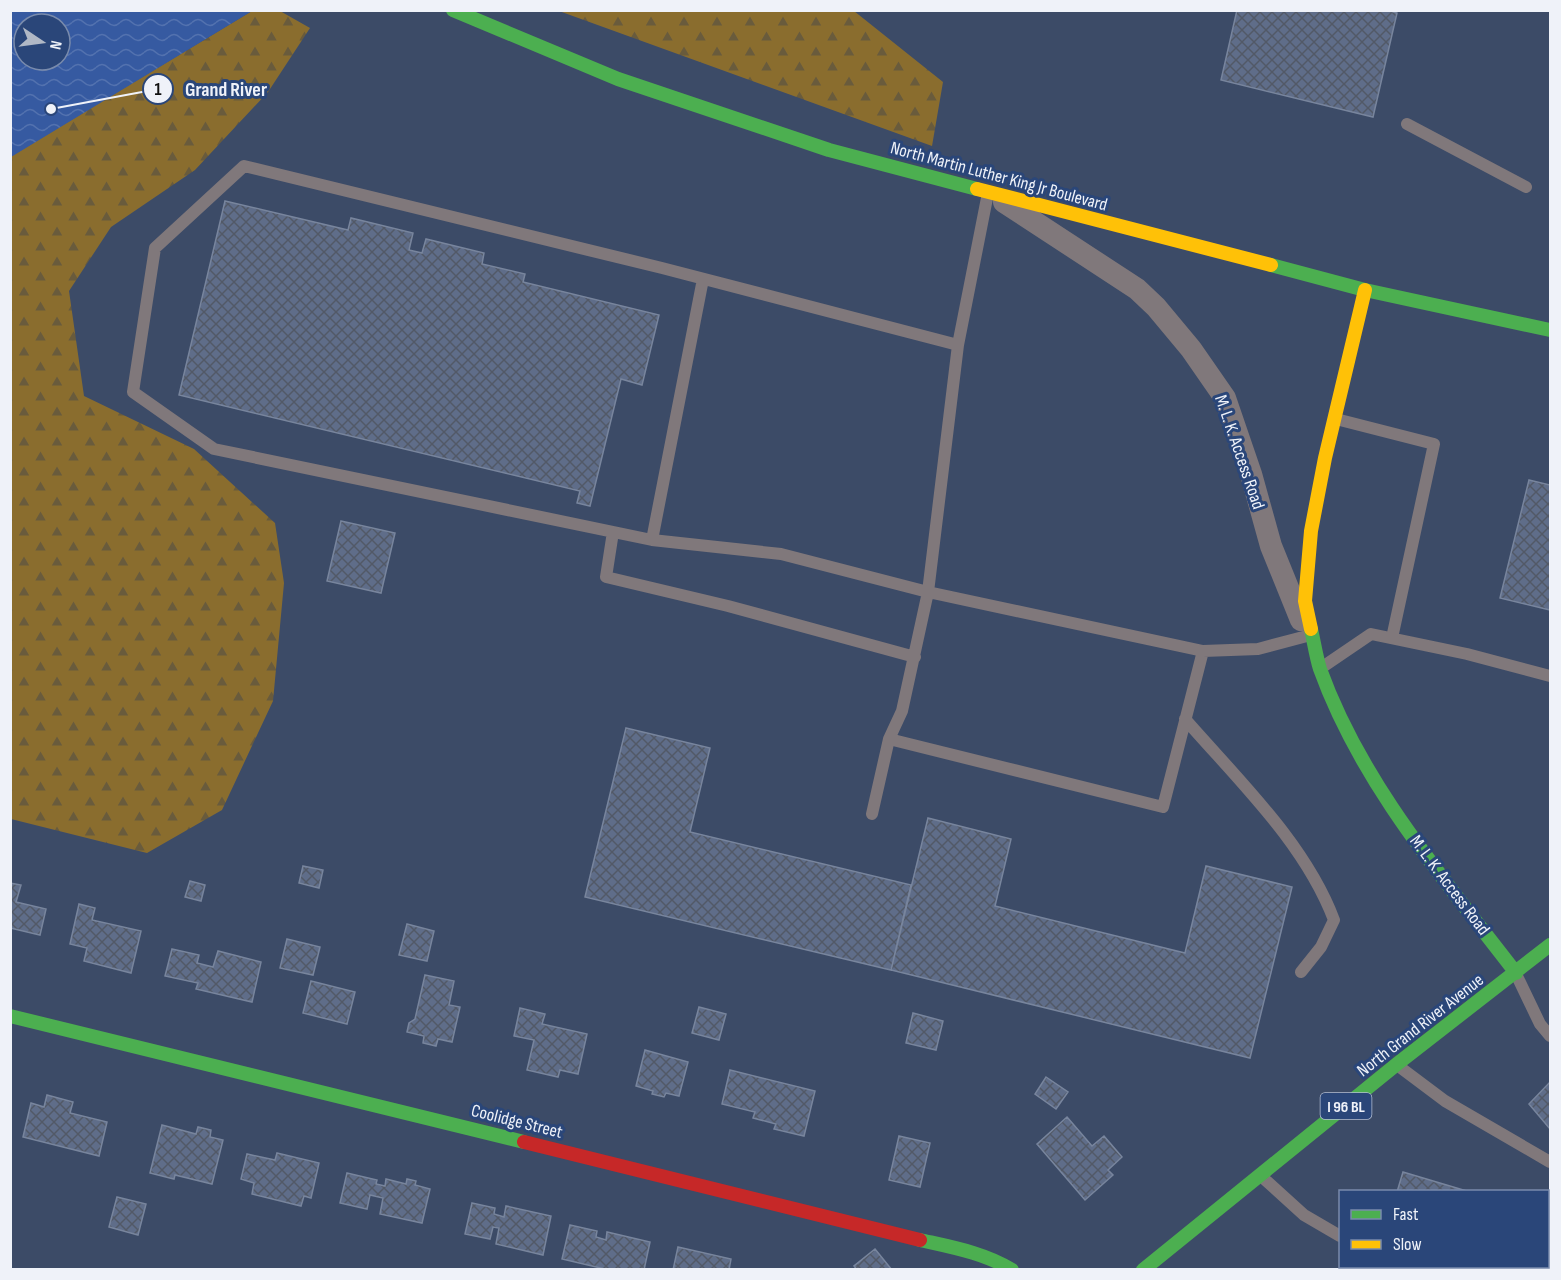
<svg xmlns="http://www.w3.org/2000/svg" width="1561" height="1280" viewBox="0 0 1561 1280" font-family="'Sofia Sans Condensed',sans-serif">
  <style>
    .forest { fill: url(#forest-firs) }
    .water { fill: url(#water-waves); fill-rule: evenodd }
    .building { fill: url(#building-cross-hatch); stroke: #78859d; stroke-width: 1.5 }
    .lines { fill: none; stroke-linecap: round; stroke-linejoin: round }
    .lane { stroke: #80787b; stroke-width: 12 }
    .street { stroke: #80787b; stroke-width: 22 }
    .fast { stroke: #4caf50; stroke-width: 14 }
    .slow { stroke: #ffc107; stroke-width: 14 }
    .jam { stroke: #c62828; stroke-width: 14 }
    .labels { text-anchor: middle; stroke-width: 6; stroke-linejoin: round; paint-order: stroke }
    .shield { fill: #2a4679; stroke: #b4bed3; stroke-width: 1.5 }
    .shield-label { font-size: 16px; font-weight: bold; fill: #eff2f9 }
    .street-label { font-size: 18px; fill: #eff2f9; stroke: #2a4679 }
    .leader { fill: none; stroke: #eff2f9; stroke-width: 2 }
    .callout-dot { fill: #eff2f9; stroke: #2a4679; stroke-width: 2 }
    .mark-label { font-size: 18px; text-anchor: middle; font-weight: bold; fill: #111 }
    .callout-label { font-size: 20px; text-anchor: middle; font-weight: bold; fill: #eff2f9; stroke: #2a4679; stroke-width: 6; stroke-linejoin: round; paint-order: stroke }
  </style>
  <defs>
    <pattern id="forest-firs" width="22" height="20" patternUnits="userSpaceOnUse" patternTransform="scale(1.5)"><rect width="22" height="20" fill="#8a6d2e"/><path d="M5 1l3.5 6h-7zM16 11l3.5 6h-7z" fill="#695b3c"/></pattern>
    <pattern id="water-waves" width="16" height="10" patternUnits="userSpaceOnUse" patternTransform="scale(1.5)"><rect width="16" height="10" fill="#365aa1"/><path d="M0 5q4-4 8 0t8 0" fill="none" stroke="#5372af"/></pattern>
    <pattern id="building-cross-hatch" width="8" height="8" patternUnits="userSpaceOnUse" patternTransform="scale(1.5)"><rect width="8" height="8" fill="#5f6d89"/><path d="M0 0l8 8M0 8l8-8" fill="none" stroke="#525967"/></pattern>
  </defs>
  <rect width="100%" height="100%" fill="#3c4b67"/>
  <path class="forest" d="M 252,11 L 280,11 L 310,28 L 268,92 L 195,170 L 111,227 L 69,291 L 84,396 L 194,449 L 275,523 L 284,583 L 273,701 L 222,810 L 147,853 L 11,819 L 10,157 Z
    M 559,11 L 854,11 L 943,82 L 932,146 Z"/>
  <path class="water" d="M 11,10 L 252,10 L 252,11 L 11,157 ZM 24,24 L 60,24 L 60,60 L 24,60 Z"/>
  <path class="building" d="M 1237,10 L 1387,10 L 1397,13 L 1373,117 L 1221,80 Z
    M 225,201 L 348,230 L 351,218 L 413,233 L 409,250 L 422,253 L 426,239 L 484,253 L 482,264 L 525,274 L 523,282 L 659,315 L 642,385 L 621,379 L 590,506 L 577,503 L 580,491 L 179,395 Z
    M 1529,480 L 1550,485 L 1550,610 L 1500,598 Z
    M 341,521 L 395,533 L 381,593 L 327,581 Z
    M 626,728 L 710,748 L 690,832 L 911,885 L 891,970 L 585,897 Z
    M 928,818 L 1011,839 L 995,906 L 1185,953 L 1206,866 L 1292,887 L 1250,1058 L 891,970 Z
    M 303,866 L 323,870 L 319,888 L 299,883 Z
    M 190,881 L 205,885 L 201,901 L 185,897 Z
    M 10,883 L 21,885 L 16,902 L 46,909 L 40,935 L 10,928 Z
    M 79,904 L 95,908 L 92,920 L 141,931 L 131,973 L 84,961 L 87,948 L 70,944 Z
    M 407,924 L 434,931 L 427,961 L 399,955 Z
    M 287,939 L 320,947 L 313,975 L 280,968 Z
    M 172,949 L 199,955 L 197,963 L 213,967 L 218,951 L 261,962 L 252,1002 L 196,989 L 198,983 L 165,976 Z
    M 425,975 L 454,981 L 449,1005 L 460,1007 L 452,1042 L 438,1039 L 436,1046 L 423,1043 L 424,1036 L 407,1032 L 409,1023 L 415,1019 Z
    M 311,981 L 355,992 L 347,1024 L 303,1013 Z
    M 699,1007 L 726,1014 L 719,1040 L 692,1033 Z
    M 520,1008 L 545,1014 L 542,1024 L 587,1034 L 578,1074 L 560,1070 L 558,1077 L 527,1070 L 534,1040 L 514,1036 Z
    M 913,1013 L 943,1021 L 936,1050 L 906,1043 Z
    M 645,1050 L 688,1062 L 679,1096 L 666,1093 L 664,1097 L 652,1094 L 653,1091 L 636,1086 Z
    M 730,1070 L 815,1091 L 804,1136 L 774,1129 L 776,1124 L 753,1118 L 755,1112 L 722,1104 Z
    M 1046,1077 L 1068,1092 L 1056,1109 L 1035,1094 Z
    M 1550,1082 L 1550,1129 L 1529,1104 Z
    M 47,1095 L 73,1102 L 70,1113 L 107,1122 L 99,1156 L 23,1137 L 31,1103 L 44,1107 Z
    M 1067,1117 L 1092,1146 L 1104,1136 L 1122,1157 L 1108,1170 L 1113,1175 L 1085,1200 L 1037,1144 Z
    M 162,1125 L 196,1134 L 198,1127 L 211,1130 L 210,1137 L 223,1140 L 212,1184 L 175,1175 L 174,1179 L 150,1173 Z
    M 899,1136 L 930,1143 L 920,1187 L 889,1180 Z
    M 277,1153 L 319,1163 L 311,1198 L 304,1196 L 301,1206 L 252,1194 L 254,1183 L 241,1179 L 247,1154 L 275,1160 Z
    M 1403,1172 L 1470,1192 L 1397,1192 Z
    M 347,1173 L 377,1180 L 376,1184 L 385,1186 L 386,1179 L 406,1184 L 407,1179 L 416,1181 L 415,1185 L 430,1189 L 422,1223 L 380,1214 L 383,1198 L 370,1195 L 367,1209 L 340,1203 Z
    M 117,1197 L 146,1204 L 138,1235 L 109,1227 Z
    M 472,1203 L 495,1208 L 494,1214 L 504,1217 L 506,1206 L 551,1216 L 543,1255 L 496,1244 L 499,1228 L 493,1227 L 490,1239 L 465,1234 Z
    M 570,1225 L 597,1231 L 596,1237 L 606,1240 L 607,1232 L 650,1242 L 644,1270 L 609,1270 L 562,1259 Z
    M 1550,1228 L 1550,1270 L 1502,1270 L 1501,1268 L 1503,1266 L 1548,1266 L 1548,1231 Z
    M 678,1247 L 731,1259 L 729,1270 L 673,1270 Z
    M 875,1249 L 892,1270 L 857,1270 L 854,1266 Z"/>
  <g class="lines">
    <path class="lane" d="M 1407,124 L 1526,187
      M 703,279 L 652,540 L 214,449 L 133,392 L 155,248 L 244,166 L 662,268 L 958,345 L 988,193
      M 1336,419 L 1434,444 L 1392,638
      M 613,532 L 606,577 L 728,606 L 915,657
      M 652,540 L 781,554 L 928,592 L 958,345
      M 1321,668 L 1371,634 L 1467,654 L 1550,676
      M 1185,719 C 1238,780 1305,843 1334,920 L 1321,947 L 1301,972
      M 889,739 L 1163,807 L 1203,651
      M 872,814 L 889,739 L 902,711 L 928,592 L 1203,651 L 1258,649 L 1307,636
      M 1516,974 L 1540,1024 L 1550,1036
      M 1397,1065 L 1445,1101 L 1550,1162
      M 1261,1176 L 1304,1215 L 1340,1236
      M 1404,1266 L 1407,1270"/>
    <path class="street" d="M 1004,202 L 1137,289 L 1156,307 L 1191,349 L 1225,398 L 1251,474 L 1271,546 L 1301,620"/>
    <path class="fast" d="M 453,10 L 618,79 L 829,150 L 977,189
      M 1271,265 L 1365,290 L 1550,330
      M 1311,629 C 1314,642 1316,656 1320,669 C 1361,783 1443,878 1516,973
      M 10,1016 L 524,1142
      M 920,1240 C 951,1247 985,1253 1012,1270
      M 1143,1270 L 1397,1064 L 1550,945"/>
    <path class="slow" d="M 977,189 L 1271,265
      M 1311,629 L 1305,601 L 1311,531 L 1325,458 L 1365,290"/>
    <path class="jam" d="M 524,1142 L 920,1240"/>
  </g>
  <g class="labels">
    <rect class="shield" x="1320.5" y="1093" width="51" height="26" rx="4.5"/>
    <g class="shield-label">
      <text x="1346" y="1112">I 96 BL</text>
    </g>
    <g class="street-label">
      <text transform="translate(999 176) rotate(15)" y="6">North Martin Luther King Jr Boulevard</text>
      <text transform="translate(1240 452) rotate(71)" y="6">M. L. K. Access Road</text>
      <text transform="translate(1450 885) rotate(53)" y="6">M. L. K. Access Road</text>
      <text transform="translate(1420 1025) rotate(-38)" y="6">North Grand River Avenue</text>
      <text transform="translate(517 1121) rotate(14)" y="6">Coolidge Street</text>
    </g>
  </g>
  <path class="leader" d="M51 109L158 89"/>
  <g class="callout-dot">
    <circle cx="51" cy="109" r="6"/>
    <circle cx="158" cy="89" r="15"/>
  </g>
  <g class="mark-label">
    <text x="158" y="95">1</text>
  </g>
  <g class="callout-label">
    <text x="226" y="96">Grand River</text>
  </g>
  <rect width="1561" height="1280" fill="none" stroke="#eff2f9" stroke-width="24"/>
  <rect x="1339" y="1190" width="210" height="78" fill="#2a4679" stroke="#798bac" stroke-width="1.5"/>
  <rect x="1351" y="1210" width="30" height="9" fill="#4caf50" stroke="#798bac" stroke-width="1.5"/>
  <text x="1393" y="1220" font-size="18" fill="#eff2f9">Fast</text>
  <rect x="1351" y="1240" width="30" height="9" fill="#ffc107" stroke="#798bac" stroke-width="1.5"/>
  <text x="1393" y="1250" font-size="18" fill="#eff2f9">Slow</text>
  <g transform="translate(42 42) rotate(103)"><circle r="28" fill="#2a4679" stroke="#798bac" stroke-width="1.5"/>
  <path d="M0-4.5L10 22L0 15L-10 22Z" fill="#b0b8c6"/>
  <text y="-9" font-size="16" font-weight="bold" text-anchor="middle" fill="#eff2f9">N</text>
  </g>
</svg>
